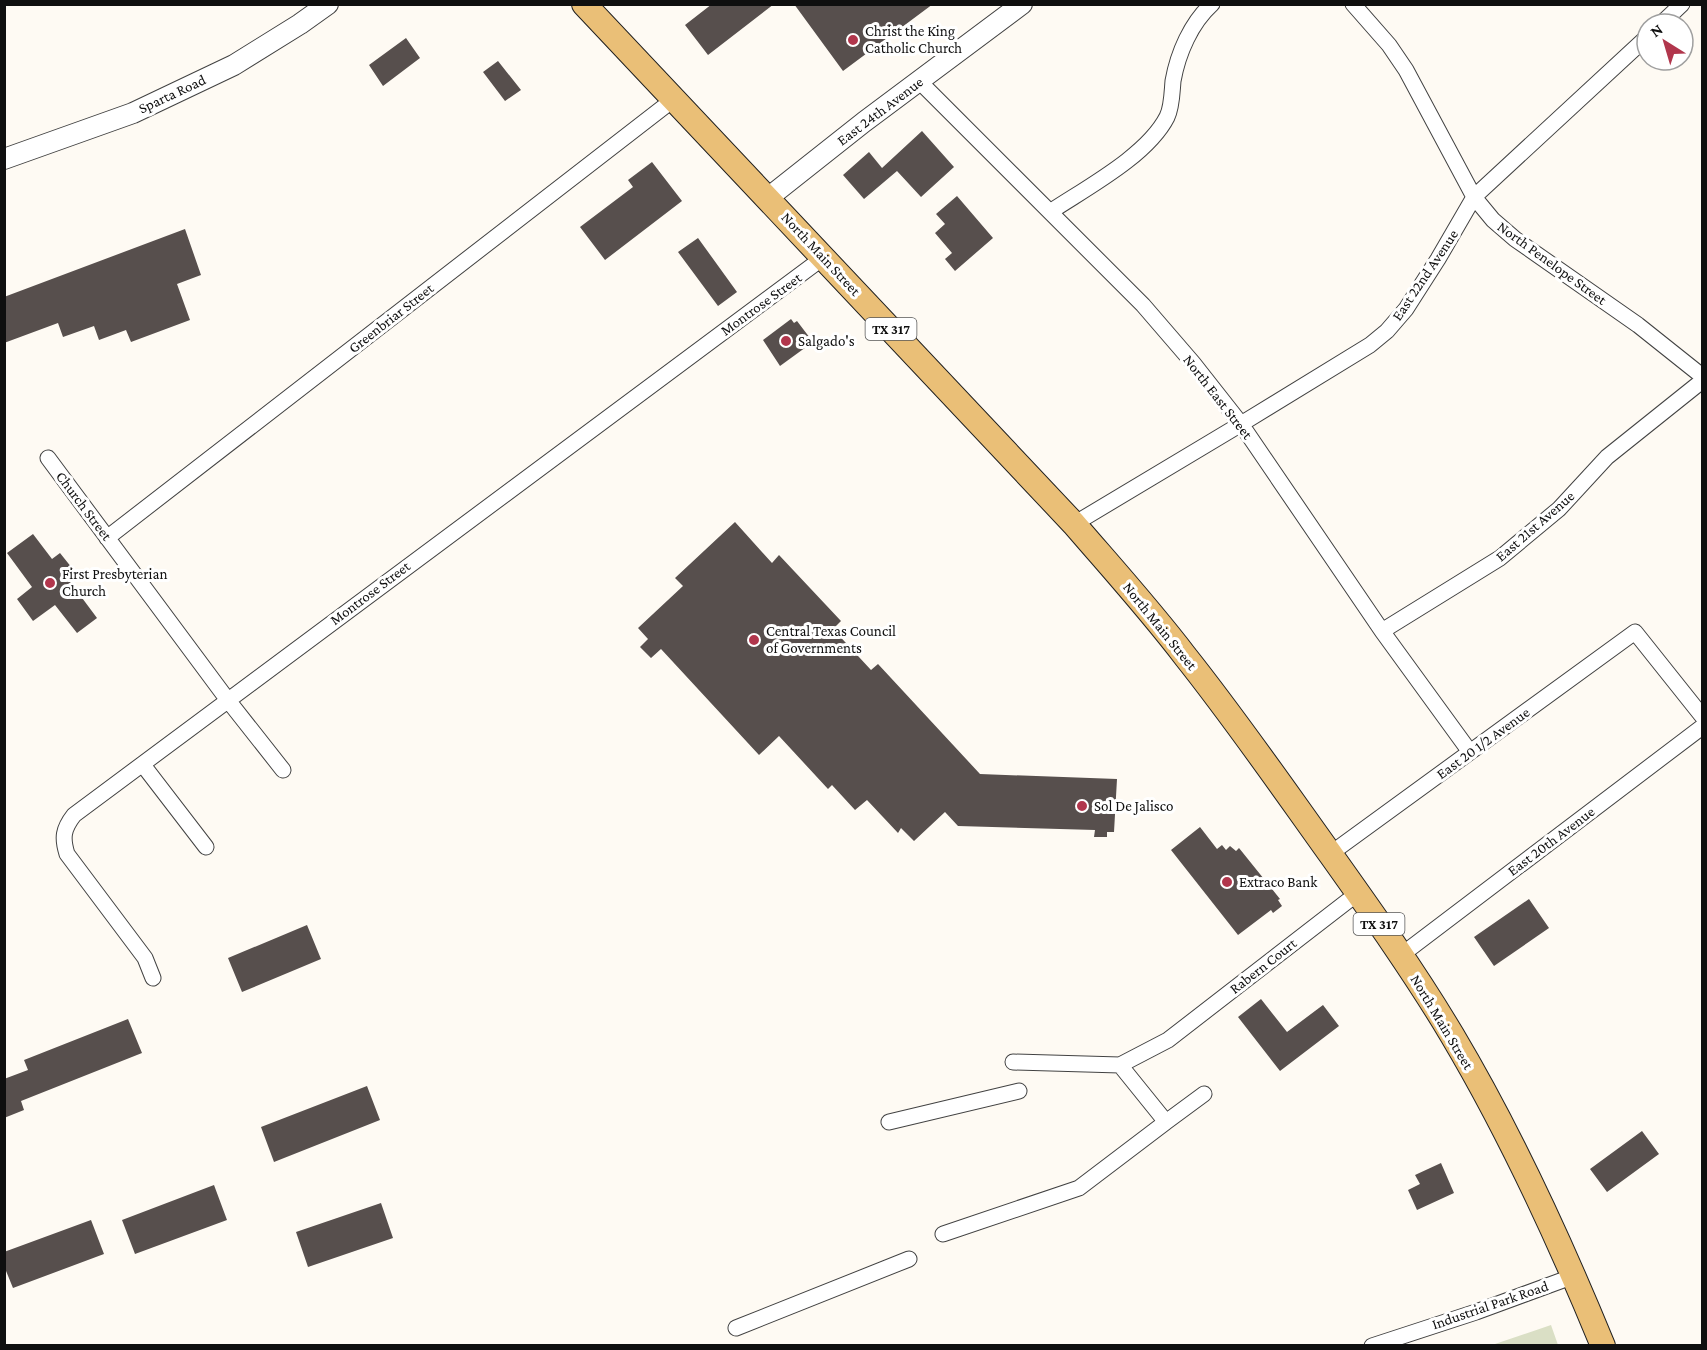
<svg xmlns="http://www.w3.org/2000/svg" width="1707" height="1350" viewBox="0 0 1707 1350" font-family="'Crimson Pro',serif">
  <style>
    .cemetery { fill: #dadfc5 }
    .building { fill: #574f4d }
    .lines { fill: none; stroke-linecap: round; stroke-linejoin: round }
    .minor-casing { stroke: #424242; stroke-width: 17 }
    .tertiary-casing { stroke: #424242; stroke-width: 22 }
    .primary-casing { stroke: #202020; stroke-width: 26 }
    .minor { stroke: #fff; stroke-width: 15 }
    .tertiary { stroke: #fff; stroke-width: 20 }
    .primary { stroke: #eabf77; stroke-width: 24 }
    .poi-dot { fill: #b1364c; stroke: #fff; stroke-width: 2 }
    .labels { text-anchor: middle; stroke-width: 6; stroke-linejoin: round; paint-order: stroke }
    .shield { fill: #fff; stroke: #575757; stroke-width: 1.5 }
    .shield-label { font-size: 14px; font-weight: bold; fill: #0f0f0f }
    .poi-label { font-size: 15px; fill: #0f0f0f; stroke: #fff; text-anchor: start }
    .street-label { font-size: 15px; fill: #0f0f0f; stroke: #fff }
  </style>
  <rect width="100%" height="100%" fill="#fefaf3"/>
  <path class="cemetery" d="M 1551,1325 L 1558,1345 L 1492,1345 Z"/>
  <path class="building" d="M 712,4 L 774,4 L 708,55 L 685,25 Z
    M 794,4 L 933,4 L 843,71 Z
    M 406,38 L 420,58 L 383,86 L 369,65 Z
    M 498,61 L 521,90 L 505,101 L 483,72 Z
    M 922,131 L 954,167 L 921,197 L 897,171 L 864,199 L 843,175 L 869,152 L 882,168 Z
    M 652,162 L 682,201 L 605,260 L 580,227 L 633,187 L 628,180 Z
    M 957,196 L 993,238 L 955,271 L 945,259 L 952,253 L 935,233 L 945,224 L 936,214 Z
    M 185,229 L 201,275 L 177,284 L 190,320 L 131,342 L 126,330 L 99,340 L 94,326 L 63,337 L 58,323 L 4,343 L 4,297 Z
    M 698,238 L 737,292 L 718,306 L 678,252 Z
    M 791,319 L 794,323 L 797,321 L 813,342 L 780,366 L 763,340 Z
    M 735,522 L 772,563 L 779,555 L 841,621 L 833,629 L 871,670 L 878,664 L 980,774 L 1117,779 L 1114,832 L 1107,832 L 1107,837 L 1094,837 L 1095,830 L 958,826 L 945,812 L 914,841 L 901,828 L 898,833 L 867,800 L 855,810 L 832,785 L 828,789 L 779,736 L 759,755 L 661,649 L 651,658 L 640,647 L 648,639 L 638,628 L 683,586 L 675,578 Z
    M 33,534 L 52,559 L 60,553 L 76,573 L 68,579 L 97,618 L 77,633 L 55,605 L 33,621 L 17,599 L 32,587 L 7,553 Z
    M 1200,827 L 1217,849 L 1222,845 L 1226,850 L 1230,846 L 1236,851 L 1239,848 L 1280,899 L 1278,900 L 1282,906 L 1273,913 L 1271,910 L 1238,935 L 1171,850 Z
    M 1529,899 L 1549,928 L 1494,966 L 1474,937 Z
    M 307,925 L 321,959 L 242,992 L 228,958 Z
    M 1261,999 L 1287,1032 L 1323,1005 L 1339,1026 L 1280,1071 L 1238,1017 Z
    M 128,1019 L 142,1053 L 21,1101 L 24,1110 L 4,1118 L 4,1079 L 28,1070 L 24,1060 Z
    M 367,1086 L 380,1120 L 274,1162 L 261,1127 Z
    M 1642,1131 L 1659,1154 L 1607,1192 L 1590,1169 Z
    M 1441,1163 L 1454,1193 L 1417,1210 L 1408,1190 L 1420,1184 L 1415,1175 Z
    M 214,1185 L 227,1220 L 135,1254 L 122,1220 Z
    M 381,1203 L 393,1238 L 308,1267 L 296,1232 Z
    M 91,1220 L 104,1254 L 13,1288 L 4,1266 L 4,1252 Z"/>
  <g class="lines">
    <g class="minor-casing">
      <path id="minor" d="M 1353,4 L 1389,45 L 1406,70 L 1474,197 L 1493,220 L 1515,239 L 1638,325 L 1702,376
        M 1661,24 L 1682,4
        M 919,81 L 1143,305 L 1193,363 L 1241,424 L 1382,631 L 1470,752
        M 1050,212 C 1086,188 1147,156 1167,117 C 1172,107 1172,92 1173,81 C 1178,53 1191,23 1212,4
        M 48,458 L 227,699 L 283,770
        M 1074,524 L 1241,424 L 1370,345 L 1387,331 L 1406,309 L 1438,259 L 1474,197 L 1647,37
        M 107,538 L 674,99
        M 1382,631 L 1500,558 L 1559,509 L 1607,457 L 1702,381
        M 143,765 L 206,847
        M 1330,854 L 1635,632 L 1702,716
        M 1400,956 L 1702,727
        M 153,978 L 145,958 L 67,854 C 62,838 63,829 74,815 L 824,257
        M 1013,1062 L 1120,1065
        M 889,1122 L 1019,1091
        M 1166,1122 L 1204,1094
        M 943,1234 L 1079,1188 L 1166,1122 L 1120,1065 L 1168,1040 L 1358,893
        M 736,1328 L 909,1259
        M 1372,1346 L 1476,1312 L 1574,1276"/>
    </g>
    <g class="tertiary-casing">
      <path id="tertiary" d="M 4,159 L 133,113 L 234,65 L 300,24 L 328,4
        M 768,198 L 864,122 L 1022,4"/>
    </g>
    <g class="primary-casing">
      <path id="primary" d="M 584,4 L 1074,524 C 1111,567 1150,610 1185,656 C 1236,720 1283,788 1331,855 C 1373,914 1415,973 1452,1035 C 1511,1134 1559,1239 1603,1346"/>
    </g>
    <use href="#minor" class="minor"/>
    <use href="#tertiary" class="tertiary"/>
    <use href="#primary" class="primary"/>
  </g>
  <g class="poi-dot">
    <circle cx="853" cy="40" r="6"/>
    <circle cx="786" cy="341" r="6"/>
    <circle cx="50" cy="583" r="6"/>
    <circle cx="754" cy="640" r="6"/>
    <circle cx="1082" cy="806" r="6"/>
    <circle cx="1227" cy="882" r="6"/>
  </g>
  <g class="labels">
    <g class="shield">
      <rect x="865.5" y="318" width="51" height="22" rx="4.5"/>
      <rect x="1353.5" y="913" width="51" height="22" rx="4.5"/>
    </g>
    <g class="shield-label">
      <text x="891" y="334">TX 317</text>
      <text x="1379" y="929">TX 317</text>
    </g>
    <g class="poi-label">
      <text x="865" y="36">Christ the King<tspan x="865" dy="17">Catholic Church</tspan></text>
      <text x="798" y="346">Salgado's</text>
      <text x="62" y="579">First Presbyterian<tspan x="62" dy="17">Church</tspan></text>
      <text x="766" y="636">Central Texas Council<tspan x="766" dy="17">of Governments</tspan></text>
      <text x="1094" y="811">Sol De Jalisco</text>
      <text x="1239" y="887">Extraco Bank</text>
    </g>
    <g class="street-label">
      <text transform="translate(172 94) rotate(-25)" y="5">Sparta Road</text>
      <text transform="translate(880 111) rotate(-37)" y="5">East 24th Avenue</text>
      <text transform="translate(821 254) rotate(47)" y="5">North Main Street</text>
      <text transform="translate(1552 263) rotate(36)" y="5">North Penelope Street</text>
      <text transform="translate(1425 275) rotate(-56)" y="5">East 22nd Avenue</text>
      <text transform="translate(761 304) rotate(-36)" y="5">Montrose Street</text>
      <text transform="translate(391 318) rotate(-38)" y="5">Greenbriar Street</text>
      <text transform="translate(1218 397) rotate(52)" y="5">North East Street</text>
      <text transform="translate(84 506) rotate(53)" y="5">Church Street</text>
      <text transform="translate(1535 526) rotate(-41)" y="5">East 21st Avenue</text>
      <text transform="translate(370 593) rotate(-37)" y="5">Montrose Street</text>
      <text transform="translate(1160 626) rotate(51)" y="5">North Main Street</text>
      <text transform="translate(1483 743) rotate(-36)" y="5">East 20 1/2 Avenue</text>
      <text transform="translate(1551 841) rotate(-37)" y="5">East 20th Avenue</text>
      <text transform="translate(1263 966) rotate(-38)" y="5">Rabern Court</text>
      <text transform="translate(1442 1022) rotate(59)" y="5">North Main Street</text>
      <text transform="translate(1490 1305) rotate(-19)" y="5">Industrial Park Road</text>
    </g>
  </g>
  <rect width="1707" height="1350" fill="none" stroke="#0f0f0f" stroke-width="12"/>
  <g transform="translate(1665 42) rotate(323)"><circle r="28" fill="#ffffff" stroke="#9f9f9f" stroke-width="1.5"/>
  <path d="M0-4.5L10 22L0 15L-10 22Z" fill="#b1364c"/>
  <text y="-9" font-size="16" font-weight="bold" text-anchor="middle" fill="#0f0f0f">N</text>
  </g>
</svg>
